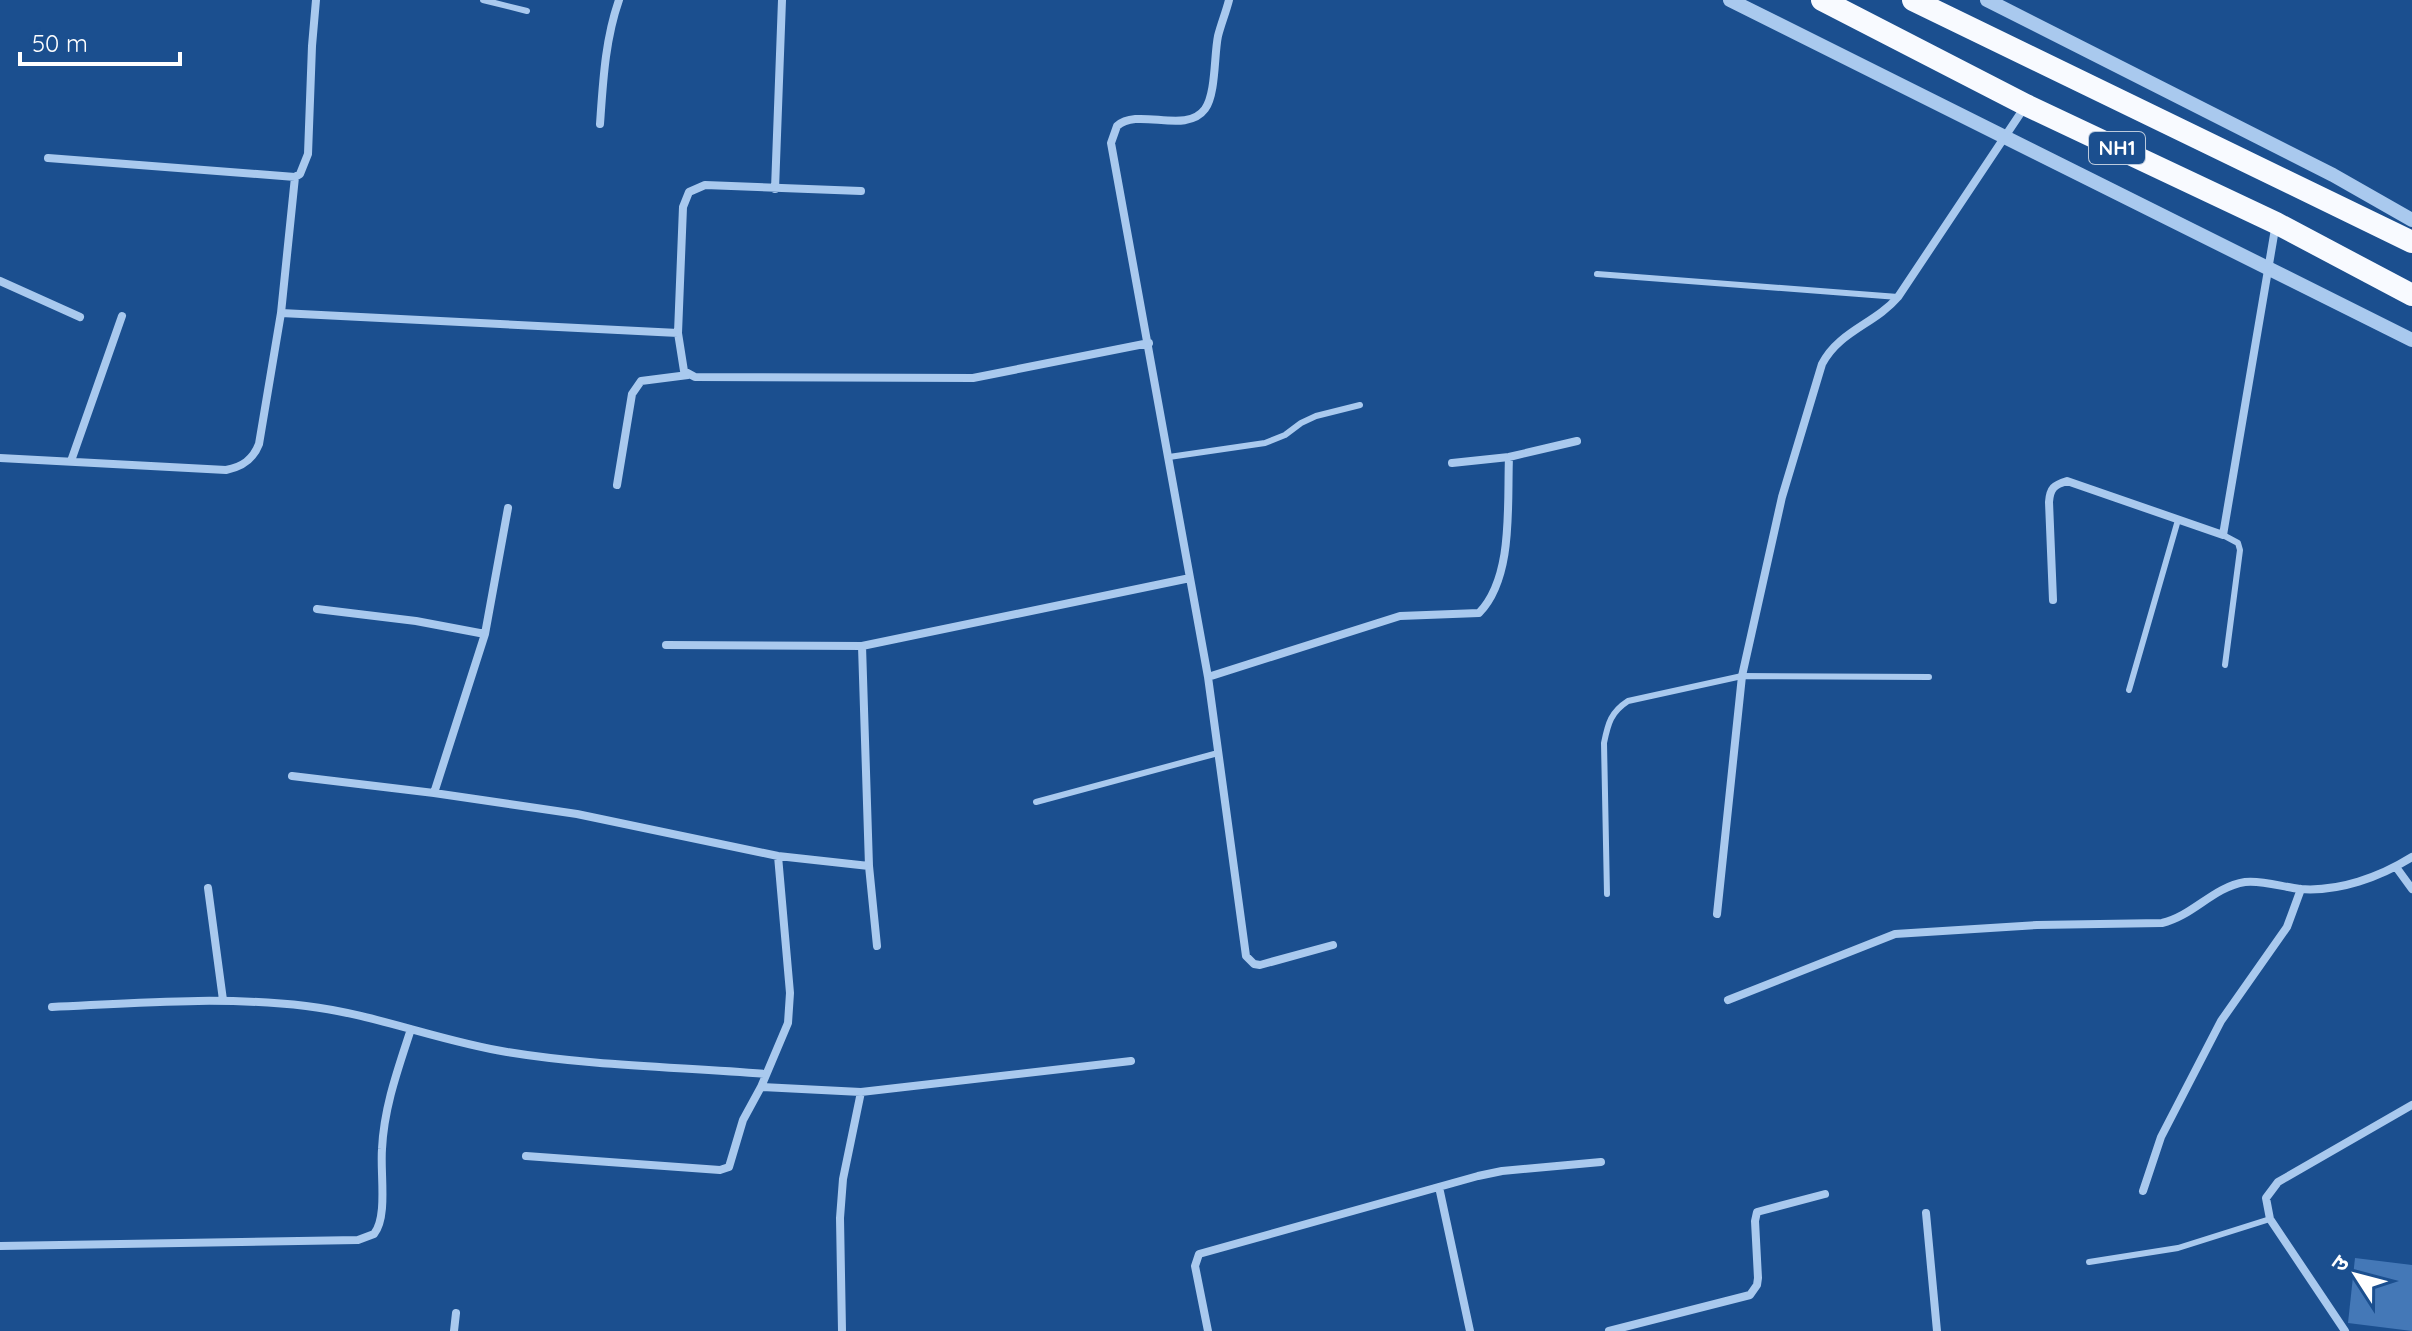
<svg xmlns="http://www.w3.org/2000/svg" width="2412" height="1331" viewBox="0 0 2412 1331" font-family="Quicksand,'Noto Sans Devanagari',sans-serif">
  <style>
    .building { fill: #4478b7 }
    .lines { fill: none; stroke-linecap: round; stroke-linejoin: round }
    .service { stroke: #a9c9ee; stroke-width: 6 }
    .minor { stroke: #a9c9ee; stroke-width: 8 }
    .tertiary { stroke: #a9c9ee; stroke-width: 14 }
    .trunk { stroke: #f8faff; stroke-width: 22 }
    .labels { text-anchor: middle; stroke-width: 8; stroke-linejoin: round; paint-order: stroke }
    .shield { fill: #1b4f8f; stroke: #bbcadd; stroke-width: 2 }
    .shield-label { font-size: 20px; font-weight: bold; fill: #fff }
  </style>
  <rect width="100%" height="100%" fill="#1b4f8f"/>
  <path class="building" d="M 2355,1258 L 2412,1265 L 2412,1331 L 2348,1323 Z"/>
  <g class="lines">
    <path class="service" d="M 483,0 L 527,11
      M 1597,274 L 1898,297
      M 1169,457 L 1265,443 L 1285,435 L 1301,423 L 1316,416 L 1360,405
      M 2223,535 L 2238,543 L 2240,550 L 2225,665
      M 2129,690 L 2178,520
      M 1036,802 L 1218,753
      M 1607,894 L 1604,743 C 1608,723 1611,712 1628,701 L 1742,676 L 1929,677
      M 2089,1262 L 2178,1248 L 2270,1219"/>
    <path class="minor" d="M 1229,0 C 1226,12 1221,24 1218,36 C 1214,55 1216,94 1205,109 C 1186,135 1138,107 1117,126 L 1111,143 L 1208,677 L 1246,956 L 1254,964 L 1260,965 L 1333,945
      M 600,124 C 603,82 605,40 619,0
      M 48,158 L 295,177 L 300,174 L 308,154 L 312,46 L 316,0
      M 775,189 L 782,0
      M 861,191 L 705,185 L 689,192 L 683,207 L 678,333 L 684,371 L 695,377 L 973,378 L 1149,343
      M 0,281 L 80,317
      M 281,313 L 678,333
      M 0,458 L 226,470 C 242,467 253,460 259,444 L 281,313 L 295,177
      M 71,461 L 122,316
      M 1452,463 L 1509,457 L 1577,441
      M 617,485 L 632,394 L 641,381 L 688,375
      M 2053,600 L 2049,502 C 2050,488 2054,485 2067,481 L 2223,535 L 2276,223
      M 317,609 L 416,621 L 485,634
      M 666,645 L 862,646 L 1190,578
      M 862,646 L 869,866 L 877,946
      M 1208,677 L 1400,616 L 1479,613 C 1514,577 1507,504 1509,457
      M 292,776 L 434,793 L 577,814 L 778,856 L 869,866
      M 434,793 L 485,634 L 508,508
      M 2396,867 L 2412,889
      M 208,888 L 223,1000
      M 1717,914 L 1742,676 L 1782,497 L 1822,364 C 1839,331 1875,324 1898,297 L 2026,105
      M 1728,1000 L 1895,934 L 2037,925 L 2162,923 C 2193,916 2213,887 2245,882 C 2263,880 2282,887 2300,889 C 2339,892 2380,877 2412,857
      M 52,1007 C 137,1003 221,996 306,1006 C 374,1014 439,1041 507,1052 C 592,1066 680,1067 766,1074
      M 761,1087 L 861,1092 L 1131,1061
      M 526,1156 L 720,1170 L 729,1167 L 743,1120 L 761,1087 L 788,1023 L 790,993 L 778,856
      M 1439,1187 L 1470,1331
      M 2143,1191 L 2161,1137 L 2221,1021 L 2287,927 L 2301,889
      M 1926,1213 L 1937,1331
      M 0,1246 L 358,1240 L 374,1234 C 388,1217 380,1173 382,1149 C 384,1107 398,1069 411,1029
      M 454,1331 L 456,1313
      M 842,1331 L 840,1218 L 843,1179 L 861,1092
      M 1208,1331 L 1195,1266 L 1199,1254 L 1478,1176 L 1502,1171 L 1601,1162
      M 1609,1331 L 1750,1295 L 1757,1285 L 1758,1278 L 1755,1221 L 1757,1212 L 1825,1194
      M 2345,1331 L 2270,1219 L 2266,1198 L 2278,1182 L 2412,1105"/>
    <path class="tertiary" d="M 1730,0 L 2412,340
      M 1987,0 L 2333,175 L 2412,220"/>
    <path class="trunk" d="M 1822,0 L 2026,105 L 2276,223 L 2412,295
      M 1913,0 L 2412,242"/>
  </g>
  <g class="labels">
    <rect class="shield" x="2089" y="132" width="56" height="32" rx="6"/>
    <g class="shield-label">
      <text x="2117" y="155">NH1</text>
    </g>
  </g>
  <g transform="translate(2356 1275) rotate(306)" stroke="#1b4f8f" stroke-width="6" paint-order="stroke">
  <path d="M0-6L14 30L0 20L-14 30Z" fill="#ffffff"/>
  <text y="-12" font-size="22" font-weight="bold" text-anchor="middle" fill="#ffffff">उ</text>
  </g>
  <path d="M20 52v12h160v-12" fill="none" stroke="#ffffff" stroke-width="4"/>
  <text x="32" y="52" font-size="24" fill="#ffffff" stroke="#1b4f8f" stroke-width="6" paint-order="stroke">50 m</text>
</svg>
